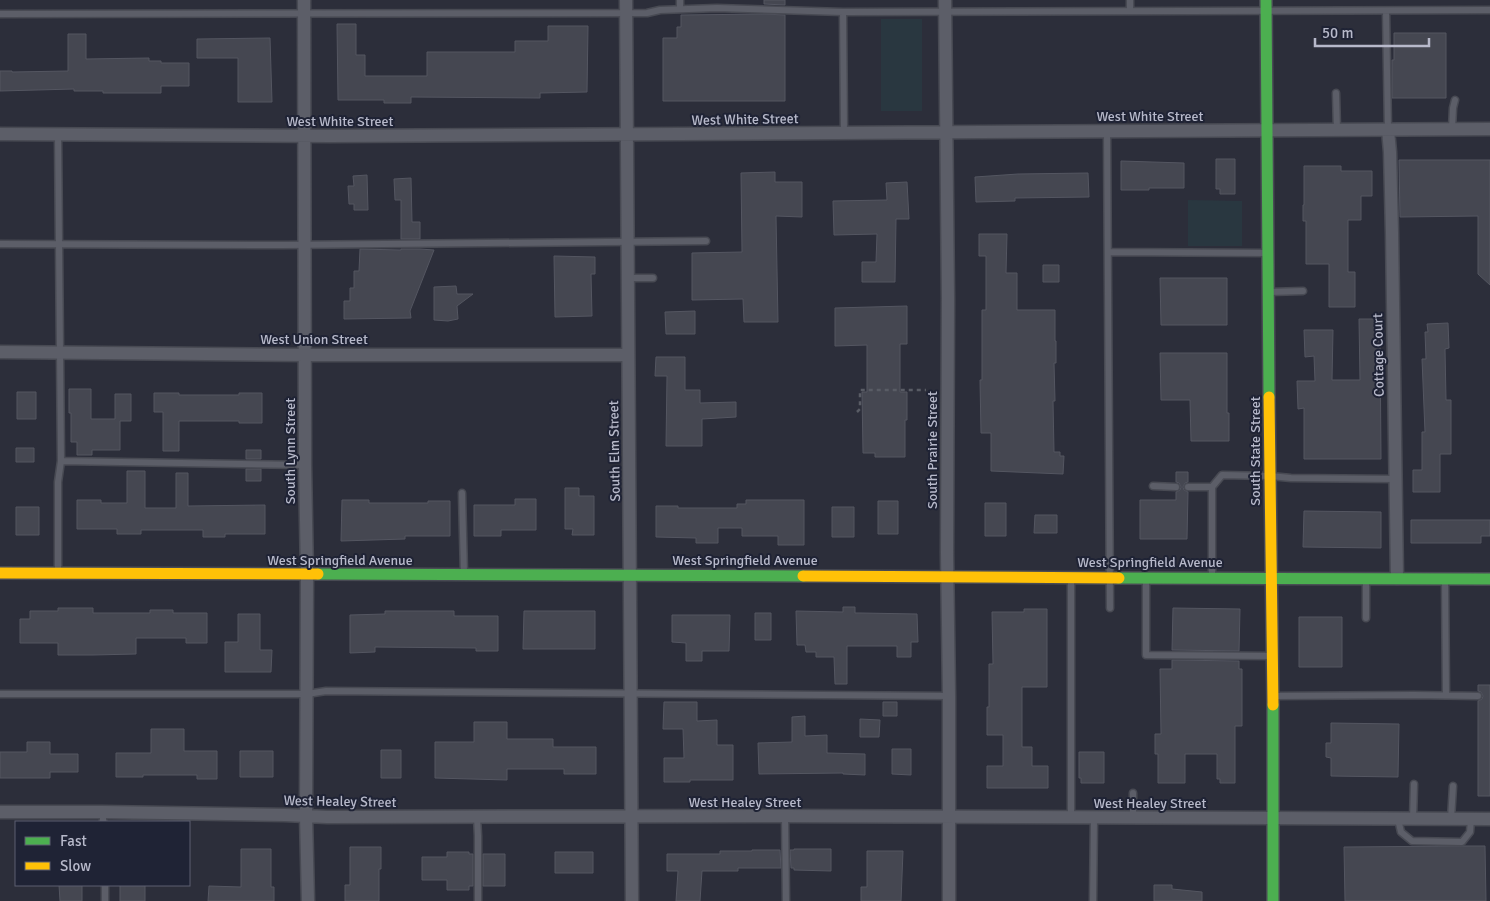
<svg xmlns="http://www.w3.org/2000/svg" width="1490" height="901" viewBox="0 0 1490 901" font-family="Signika,sans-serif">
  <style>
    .green { fill: #293740 }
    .building { fill: #454751; stroke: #545661 }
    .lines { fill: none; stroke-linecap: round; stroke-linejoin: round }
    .lane-casing { stroke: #484a53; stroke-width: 9 }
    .street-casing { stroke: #484a53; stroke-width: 15 }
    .fast-casing { stroke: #484a53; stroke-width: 14 }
    .slow-casing { stroke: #484a53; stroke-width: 14 }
    .path { stroke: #595c65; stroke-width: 2.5; stroke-dasharray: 4 4; stroke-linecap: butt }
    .lane { stroke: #5c5e68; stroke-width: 6 }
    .street { stroke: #5c5e68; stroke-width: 12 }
    .fast { stroke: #4caf50; stroke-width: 11 }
    .slow { stroke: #ffc107; stroke-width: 11 }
    .labels { text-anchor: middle; stroke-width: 4; stroke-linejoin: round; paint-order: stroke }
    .street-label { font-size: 14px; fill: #b7b9ca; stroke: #1f2335 }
  </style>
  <rect width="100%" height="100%" fill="#2c2e3a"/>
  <path class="green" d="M 881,19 L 922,19 L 922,111 L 881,111 Z
    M 1188,200 L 1242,201 L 1242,246 L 1188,246 Z"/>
  <path class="building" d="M 764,0 L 785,0 L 785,5 L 764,4 Z
    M 764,14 L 785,15 L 785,101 L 663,101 L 663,38 L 677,38 L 677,27 L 681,27 L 681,15 Z
    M 337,24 L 356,24 L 356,55 L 365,55 L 365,76 L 427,76 L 427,52 L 515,52 L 515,41 L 548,41 L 548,26 L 588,26 L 587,92 L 540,93 L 540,98 L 411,97 L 411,103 L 384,103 L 384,100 L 338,100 Z
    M 1394,33 L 1446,33 L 1446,98 L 1392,98 L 1392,60 L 1394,60 Z
    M 68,34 L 86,34 L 86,59 L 149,58 L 149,61 L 161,61 L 161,63 L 189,63 L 189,86 L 161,86 L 161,93 L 103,93 L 103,91 L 74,91 L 74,89 L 0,91 L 0,71 L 12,71 L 12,72 L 68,71 Z
    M 270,38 L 272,102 L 238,102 L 238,58 L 197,58 L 197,39 Z
    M 1216,159 L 1235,159 L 1235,194 L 1220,194 L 1220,189 L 1216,189 Z
    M 1399,160 L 1490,160 L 1490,285 L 1478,274 L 1478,216 L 1400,217 Z
    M 1121,161 L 1184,163 L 1184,188 L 1149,188 L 1149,190 L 1121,190 Z
    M 1304,166 L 1341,166 L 1341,171 L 1372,171 L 1372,196 L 1361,196 L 1361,220 L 1348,220 L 1348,272 L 1355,272 L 1355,307 L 1329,307 L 1329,264 L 1306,264 L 1306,221 L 1303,221 L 1303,205 L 1304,205 Z
    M 775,172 L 775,182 L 802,182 L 802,217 L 776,216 L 778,322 L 744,322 L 743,299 L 692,300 L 692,253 L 742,252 L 741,173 Z
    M 1088,173 L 1089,197 L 1015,198 L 1015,201 L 976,202 L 975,177 L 1018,174 Z
    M 367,175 L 368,210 L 354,210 L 354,204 L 349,204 L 348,186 L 354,186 L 353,176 Z
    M 411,178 L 412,222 L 420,222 L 420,239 L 401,239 L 401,200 L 395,200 L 394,179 Z
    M 907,182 L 909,219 L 896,219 L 895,282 L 862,282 L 862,262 L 876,262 L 877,234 L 834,235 L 833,201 L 887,200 L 886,183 Z
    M 979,234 L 1007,234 L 1006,273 L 1017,273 L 1017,310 L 1055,310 L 1055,341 L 1056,341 L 1056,363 L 1054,363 L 1055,401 L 1053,401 L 1054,452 L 1060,452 L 1060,456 L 1064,456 L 1063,474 L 991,471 L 991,433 L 981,433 L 980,380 L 982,380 L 982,310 L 986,310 L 986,256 L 979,256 Z
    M 360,249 L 401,250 L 401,249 L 420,249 L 434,250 L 410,311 L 411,318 L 344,319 L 344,301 L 350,301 L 350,288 L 354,288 L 354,271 L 359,271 Z
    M 554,256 L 595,257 L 595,274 L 591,274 L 592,316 L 555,317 Z
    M 1043,265 L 1059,265 L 1059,282 L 1043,282 Z
    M 1160,278 L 1227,278 L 1227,325 L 1161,325 Z
    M 456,286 L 457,294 L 473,294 L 457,306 L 458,319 L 448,321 L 434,320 L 434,287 Z
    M 907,306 L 907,344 L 900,344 L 900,392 L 907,392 L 907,420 L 905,420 L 905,457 L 875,457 L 875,453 L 863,453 L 862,392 L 867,392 L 867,345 L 835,346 L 835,308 Z
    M 695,311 L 695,334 L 666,334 L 665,312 Z
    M 1359,319 L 1382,319 L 1382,335 L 1380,335 L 1381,459 L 1304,459 L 1304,408 L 1298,409 L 1297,381 L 1315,381 L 1314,356 L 1305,357 L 1304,330 L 1333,330 L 1332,380 L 1360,380 Z
    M 1448,323 L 1449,348 L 1445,349 L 1446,400 L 1451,400 L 1451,454 L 1440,454 L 1440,492 L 1413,492 L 1413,470 L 1422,470 L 1422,432 L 1425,432 L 1422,359 L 1426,359 L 1425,332 L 1428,332 L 1427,324 Z
    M 1160,353 L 1227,353 L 1227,413 L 1229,413 L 1229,441 L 1191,441 L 1190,400 L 1161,400 Z
    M 656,357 L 685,357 L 685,390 L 700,390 L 700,403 L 736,402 L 736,417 L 702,419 L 702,446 L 666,446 L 667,376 L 655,376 Z
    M 69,389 L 91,389 L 91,419 L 115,419 L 115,394 L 131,394 L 131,421 L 120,421 L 120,450 L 92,450 L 92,455 L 77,455 L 77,442 L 71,442 L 71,413 L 69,413 Z
    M 17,392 L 36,392 L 36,419 L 17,419 Z
    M 154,393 L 179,393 L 179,395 L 239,395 L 239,393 L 262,393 L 262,423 L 239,423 L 239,421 L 179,421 L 179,451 L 163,451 L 163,412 L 154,412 Z
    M 16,448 L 34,448 L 34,462 L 16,462 Z
    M 246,450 L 261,450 L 261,459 L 246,459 Z
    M 246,469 L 261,469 L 261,481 L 246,481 Z
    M 127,471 L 145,471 L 145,508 L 176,508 L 176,473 L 188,473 L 188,506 L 265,505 L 265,534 L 225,534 L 225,537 L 203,537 L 203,530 L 141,530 L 141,534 L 117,534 L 117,529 L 77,529 L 77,500 L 101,500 L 101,503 L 127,503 Z
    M 1176,472 L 1188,472 L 1188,482 L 1185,483 L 1183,487 L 1184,490 L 1188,492 L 1187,539 L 1140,539 L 1140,500 L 1176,500 L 1176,492 L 1180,490 L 1181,487 L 1179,483 L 1176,482 Z
    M 565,488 L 579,488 L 579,496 L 594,496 L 594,535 L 572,535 L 573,529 L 565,529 Z
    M 515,499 L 536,499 L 536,530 L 501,530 L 501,536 L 474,536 L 474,505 L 515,505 Z
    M 342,500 L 369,500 L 369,503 L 428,503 L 428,501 L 450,501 L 450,536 L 405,536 L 405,539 L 341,541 Z
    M 746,500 L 804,500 L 804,545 L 778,545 L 778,536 L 742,536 L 742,528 L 718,528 L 718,543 L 696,543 L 696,538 L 656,537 L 656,506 L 678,506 L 678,508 L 737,508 L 737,504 L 746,504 Z
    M 878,501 L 898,501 L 898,534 L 878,534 Z
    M 985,503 L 1006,503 L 1006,536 L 985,536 Z
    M 16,507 L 39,507 L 39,535 L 16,535 Z
    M 832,507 L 854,507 L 854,537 L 832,537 Z
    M 1304,511 L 1381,512 L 1381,548 L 1303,547 Z
    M 1035,515 L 1057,515 L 1057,533 L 1034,533 Z
    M 1411,520 L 1490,520 L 1490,536 L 1481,536 L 1481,543 L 1411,543 Z
    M 843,607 L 855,607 L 855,613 L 861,613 L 917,614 L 918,642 L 911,642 L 911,657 L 897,657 L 897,646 L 847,646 L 847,684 L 835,684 L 834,657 L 816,657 L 816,652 L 806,652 L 805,645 L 797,645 L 796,611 L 843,612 Z
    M 58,608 L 93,608 L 93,613 L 150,613 L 150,610 L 173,610 L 173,613 L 207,613 L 207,643 L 186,643 L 186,638 L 136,638 L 136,654 L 93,655 L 58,655 L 58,643 L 20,643 L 20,619 L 30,619 L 30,611 L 58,611 Z
    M 1173,608 L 1240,609 L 1239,651 L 1172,650 Z
    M 1024,609 L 1047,609 L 1047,687 L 1022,687 L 1022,747 L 1032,747 L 1032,766 L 1048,766 L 1048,788 L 987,788 L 987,766 L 1003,766 L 1003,735 L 987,735 L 987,707 L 989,707 L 989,664 L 993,664 L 992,612 L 1024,612 Z
    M 385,611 L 454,611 L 454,616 L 498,616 L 498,651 L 476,651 L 476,648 L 375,647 L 375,652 L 350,653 L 350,615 L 385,614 Z
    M 524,611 L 595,611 L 595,649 L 523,649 Z
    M 755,613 L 771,613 L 771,640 L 755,640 Z
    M 238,614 L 260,614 L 260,650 L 272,650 L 271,672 L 225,672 L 225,642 L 238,642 Z
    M 672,615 L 730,615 L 729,651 L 702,651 L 702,661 L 686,661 L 686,643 L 672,642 Z
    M 1299,617 L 1342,617 L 1342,667 L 1299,667 Z
    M 1172,660 L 1239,661 L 1239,669 L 1242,669 L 1242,726 L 1235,726 L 1235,783 L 1220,783 L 1220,779 L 1217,779 L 1217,754 L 1185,754 L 1185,783 L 1158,783 L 1158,754 L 1155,754 L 1155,734 L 1161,734 L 1160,669 L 1172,669 Z
    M 1478,685 L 1490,685 L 1490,796 L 1478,796 L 1478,701 L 1482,699 L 1483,696 L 1481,692 L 1478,691 Z
    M 664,702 L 697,702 L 697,721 L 717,720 L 717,745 L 733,745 L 733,780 L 690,780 L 690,782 L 664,782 L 664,758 L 684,758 L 683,729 L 663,729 Z
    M 883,702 L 897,702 L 897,716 L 883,716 Z
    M 805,716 L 805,736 L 827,735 L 827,753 L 865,754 L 865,775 L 843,774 L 843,773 L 759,774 L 758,743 L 792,742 L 792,717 Z
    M 860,719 L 880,720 L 879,737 L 860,737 Z
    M 474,722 L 507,722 L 507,739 L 553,739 L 553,747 L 596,747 L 596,774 L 564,774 L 564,769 L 507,769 L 507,780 L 435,778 L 435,742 L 474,742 Z
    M 1331,723 L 1399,724 L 1398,777 L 1331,776 L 1331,758 L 1326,757 L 1326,743 L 1331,743 Z
    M 151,729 L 184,729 L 184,751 L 217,751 L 217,779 L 197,779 L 197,775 L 143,775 L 143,777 L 116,777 L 116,753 L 151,753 Z
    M 27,742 L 50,742 L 50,754 L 78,754 L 78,772 L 50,772 L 50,778 L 0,778 L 0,752 L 27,752 Z
    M 892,749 L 911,749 L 911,775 L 892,774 Z
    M 381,750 L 401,750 L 401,778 L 381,778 Z
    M 240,751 L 273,751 L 273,777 L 240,777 Z
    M 1079,752 L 1104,752 L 1104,783 L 1081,783 L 1081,778 L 1079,778 Z
    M 1465,846 L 1485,846 L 1486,901 L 1345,901 L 1344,847 Z
    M 350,847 L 381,847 L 381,869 L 379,869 L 379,901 L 345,901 L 345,885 L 350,885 Z
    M 241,849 L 271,849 L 271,887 L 274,887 L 274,901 L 208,901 L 209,886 L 241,887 Z
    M 794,849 L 831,849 L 831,871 L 794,870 L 794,868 L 791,868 L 790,850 L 794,850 Z
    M 752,850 L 780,850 L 781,868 L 738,868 L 738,871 L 702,871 L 700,901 L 676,901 L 678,871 L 667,871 L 667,854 L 720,854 L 720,851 L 752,851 Z
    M 867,851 L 903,851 L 901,901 L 861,901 L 861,887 L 867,887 Z
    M 447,852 L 469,852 L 469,854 L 473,854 L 473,886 L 469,886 L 469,890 L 447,890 L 447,880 L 422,880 L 422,857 L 447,857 Z
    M 555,852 L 593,852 L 593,873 L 555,873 Z
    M 483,854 L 505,854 L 505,886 L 483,886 Z
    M 59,885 L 82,885 L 82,901 L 60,901 Z
    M 120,885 L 145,885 L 145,901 L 120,901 Z
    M 1154,885 L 1172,885 L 1172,889 L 1202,892 L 1202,901 L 1154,901 Z"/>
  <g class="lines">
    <g class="lane-casing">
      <path id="lane" d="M 680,0 L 680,9
        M 1130,0 L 1130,11
        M 1386,11 L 1388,130
        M 843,12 L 844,133
        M 0,14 L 647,13 L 660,10 L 717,8 L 843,12 L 1490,10
        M 1336,93 L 1337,130
        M 1452,129 L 1453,108 L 1455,100
        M 1107,132 L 1110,608
        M 0,244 L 284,245 L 706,241
        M 1108,252 L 1267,253
        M 628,278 L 653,278
        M 1270,292 L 1303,291
        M 61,461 L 305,465
        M 1153,486 L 1176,487
        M 1188,487 L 1212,487
        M 462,493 L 464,574
        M 58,572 L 58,482 L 61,461 L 58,135
        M 1212,575 L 1212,487 L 1222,475 L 1270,476 L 1291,478 L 1395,479
        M 1146,578 L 1146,655 L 1271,656
        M 1071,579 L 1071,817
        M 1366,579 L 1366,618
        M 1445,580 L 1446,695
        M 0,694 L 307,694 L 326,691 L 949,696
        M 1274,696 L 1414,695 L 1478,696
        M 1133,793 L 1133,818
        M 103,812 L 103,822
        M 785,816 L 786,901
        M 477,817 L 478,836 L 478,901
        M 1398,819 L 1401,832 L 1412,841 L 1462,842 L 1470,832 L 1471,819
        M 1413,819 L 1414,784
        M 1451,819 L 1453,786
        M 105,885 L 105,901
        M 1093,901 L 1094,818"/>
    </g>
    <g class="street-casing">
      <path id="street" d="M 304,0 L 305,465 L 307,575 L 306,816 L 308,901
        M 626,0 L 632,901
        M 945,0 L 948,299 L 947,554 L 949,696 L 949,901
        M 1388,130 L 1390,152 L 1392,233 L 1397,578
        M 0,134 L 330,136 L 1490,129
        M 0,352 L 305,355 L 628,355
        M 0,812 L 103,812 L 285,815 L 327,817 L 785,816 L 1490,819"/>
    </g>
    <g class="fast-casing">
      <path id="fast" d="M 1266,0 L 1269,397
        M 318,574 L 803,576
        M 1119,578 L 1490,579
        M 1273,705 L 1273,901"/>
    </g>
    <g class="slow-casing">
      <path id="slow" d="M 1269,397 L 1273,705
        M 0,573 L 318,574
        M 803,576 L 1119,578"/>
    </g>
    <path class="path" d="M 857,412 L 860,409 L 860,390 L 926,390"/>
    <use href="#lane" class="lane"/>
    <use href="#street" class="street"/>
    <use href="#fast" class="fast"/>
    <use href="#slow" class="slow"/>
  </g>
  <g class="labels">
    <g class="street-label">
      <text x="1150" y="121">West White Street</text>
      <text transform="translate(745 119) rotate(-1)" y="5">West White Street</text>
      <text x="340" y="126">West White Street</text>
      <text x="314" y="344">West Union Street</text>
      <text transform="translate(1378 355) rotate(-91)" y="5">Cottage Court</text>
      <text transform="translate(932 450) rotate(-90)" y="5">South Prairie Street</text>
      <text transform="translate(290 451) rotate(-90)" y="5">South Lynn Street</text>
      <text transform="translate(614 451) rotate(-91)" y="5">South Elm Street</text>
      <text transform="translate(1255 451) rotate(-90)" y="5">South State Street</text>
      <text x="340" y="565">West Springfield Avenue</text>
      <text x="745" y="565">West Springfield Avenue</text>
      <text x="1150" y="567">West Springfield Avenue</text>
      <text transform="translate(340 801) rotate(1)" y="5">West Healey Street</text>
      <text x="745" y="807">West Healey Street</text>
      <text x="1150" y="808">West Healey Street</text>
    </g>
  </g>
  <rect x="15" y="821" width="175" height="65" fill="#1f2335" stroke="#5c5f71"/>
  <rect x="25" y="837" width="25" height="8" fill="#4caf50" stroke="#5c5f71"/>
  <text x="60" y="846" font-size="15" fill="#b7b9ca">Fast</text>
  <rect x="25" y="862" width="25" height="8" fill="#ffc107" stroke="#5c5f71"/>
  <text x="60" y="871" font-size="15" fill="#b7b9ca">Slow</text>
  <path d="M1315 38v8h114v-8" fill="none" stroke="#b7b9ca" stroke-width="2.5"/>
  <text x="1322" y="38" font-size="15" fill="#b7b9ca" stroke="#1f2335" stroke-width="4" paint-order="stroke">50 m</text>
</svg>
